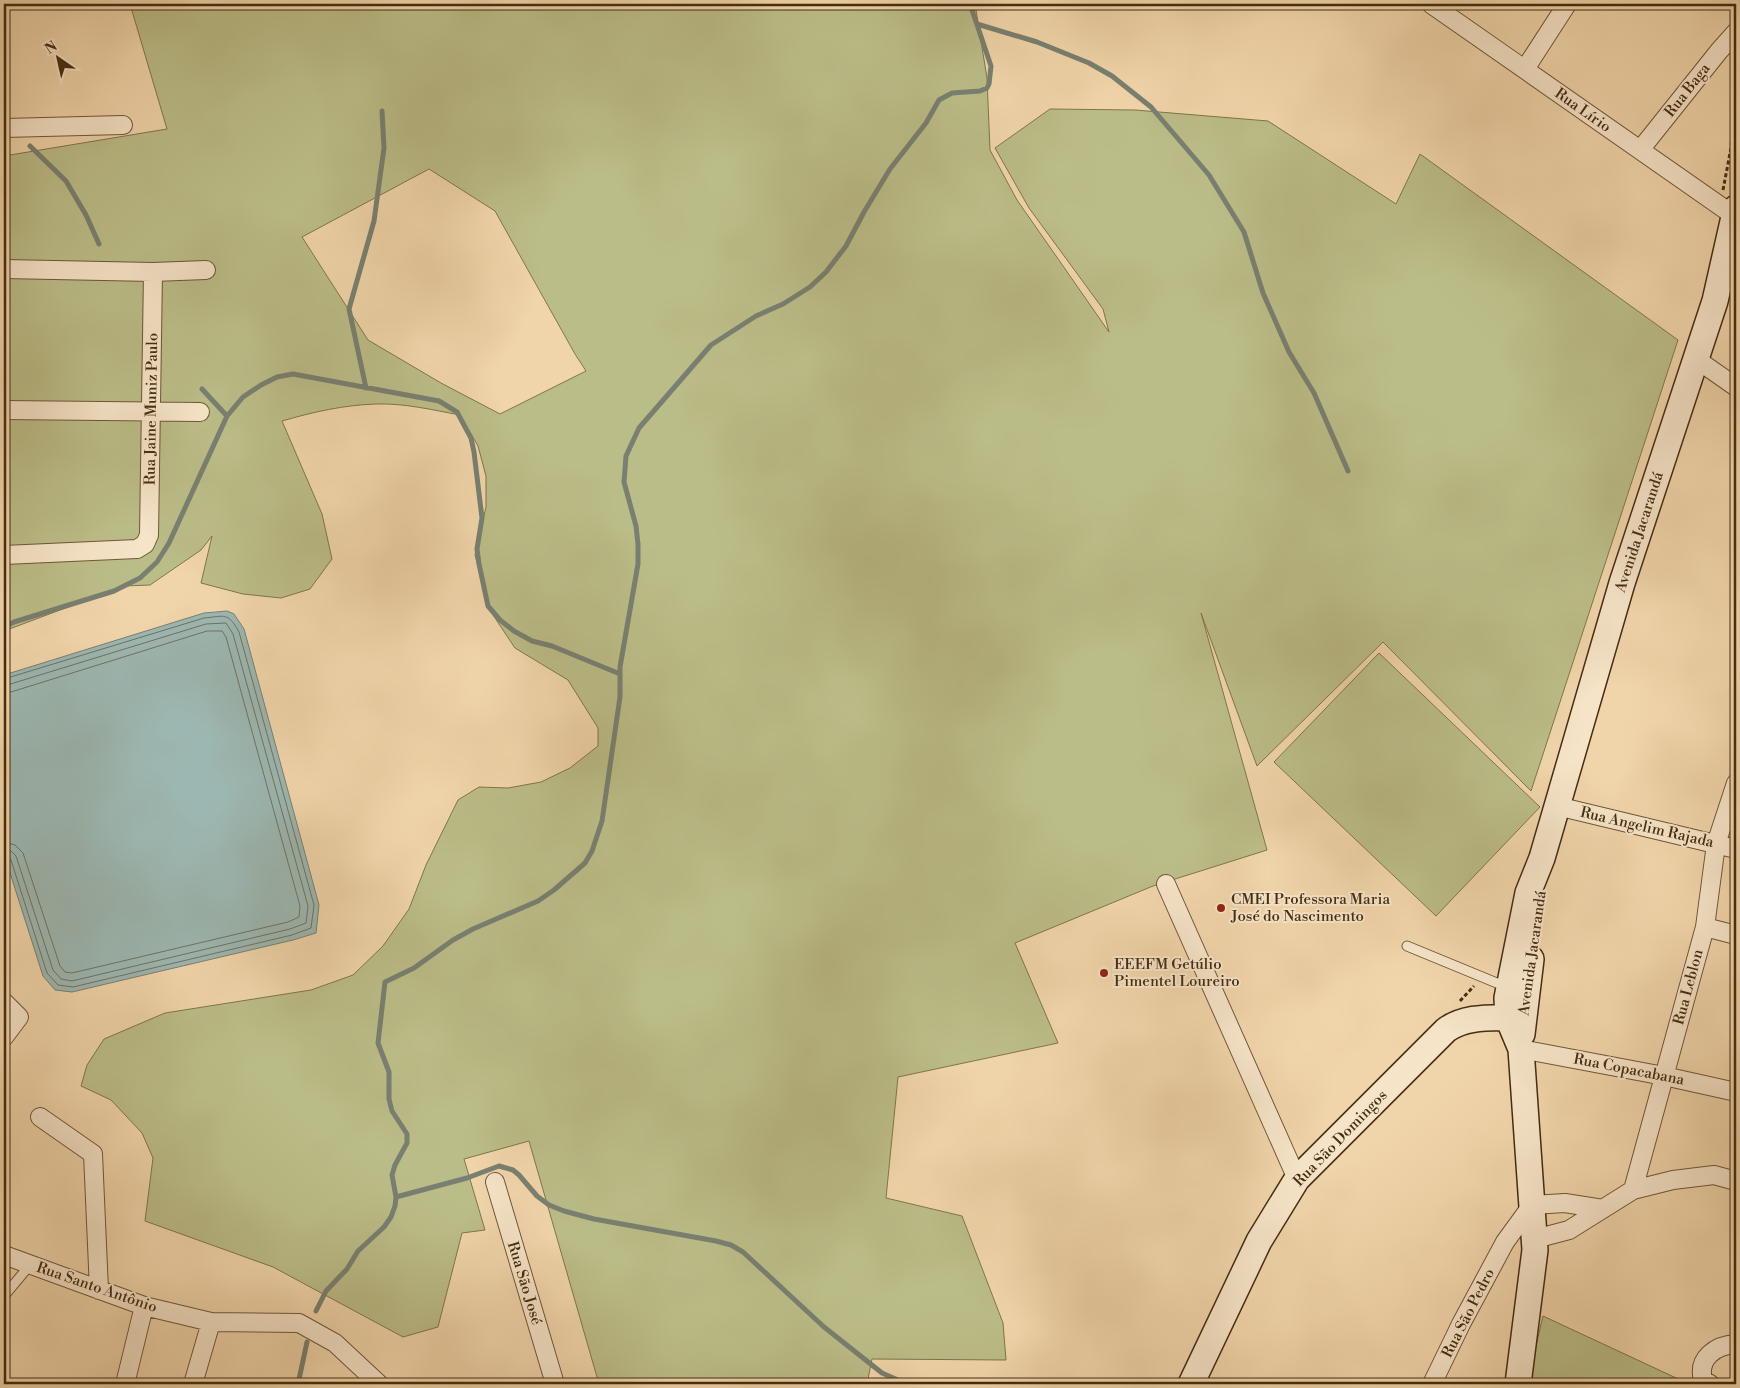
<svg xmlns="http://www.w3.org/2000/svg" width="1740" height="1388" viewBox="0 0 1740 1388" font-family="'Libre Bodoni',serif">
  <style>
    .green { fill: #bbbd88; stroke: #80754c; fill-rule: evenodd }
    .water { fill: #9cb7b1; stroke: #798071 }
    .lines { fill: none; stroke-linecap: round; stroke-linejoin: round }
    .shore { stroke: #707261; stroke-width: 1 }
    .stream { stroke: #798071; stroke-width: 5 }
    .service-casing { stroke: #705737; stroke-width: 11 }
    .minor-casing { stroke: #705737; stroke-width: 20 }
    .secondary-casing { stroke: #452d11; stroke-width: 28 }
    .path { stroke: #452d11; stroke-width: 3; stroke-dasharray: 4 2.5; stroke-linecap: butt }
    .service { stroke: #f6e4c8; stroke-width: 9 }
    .minor { stroke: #f6e4c8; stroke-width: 18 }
    .secondary { stroke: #f6e4c8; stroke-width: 25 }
    .poi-dot { fill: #8f2418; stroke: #f6e4c8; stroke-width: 2 }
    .labels { text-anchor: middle; stroke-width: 4; stroke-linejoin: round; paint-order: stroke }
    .street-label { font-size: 15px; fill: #452d11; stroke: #f6e4c8 }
    .poi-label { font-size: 15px; fill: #452d11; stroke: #f6e4c8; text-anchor: start }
  </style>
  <rect width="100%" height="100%" fill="#f1d5aa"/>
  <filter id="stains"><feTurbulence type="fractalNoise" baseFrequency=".004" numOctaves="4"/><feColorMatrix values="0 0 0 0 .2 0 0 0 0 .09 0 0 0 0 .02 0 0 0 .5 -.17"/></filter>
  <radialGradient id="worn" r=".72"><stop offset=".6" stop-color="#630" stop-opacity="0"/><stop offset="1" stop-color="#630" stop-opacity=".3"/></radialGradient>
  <path class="green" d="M 130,4 L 975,4 L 987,78 L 990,150 L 1017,200 L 1109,332 L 1103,309 L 1029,208 L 995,148 L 1050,109 L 1135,110 L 1268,121 L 1396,204 L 1420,154 L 1678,340 L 1531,791 L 1383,642 L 1257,766 L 1201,613 L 1267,850 L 1153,886 L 1015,943 L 1058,1043 L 898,1077 L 886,1198 L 962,1216 L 1003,1323 L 1006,1360 L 872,1359 L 867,1384 L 599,1384 L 529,1141 L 464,1159 L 485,1230 L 462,1233 L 438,1327 L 403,1337 L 273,1267 L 145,1221 L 153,1158 L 142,1133 L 111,1100 L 81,1086 L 87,1065 L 104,1039 L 165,1013 L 311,990 L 353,975 L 383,946 L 409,909 L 426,865 L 458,800 L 479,787 L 508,788 L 541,782 L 570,768 L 598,746 L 598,728 L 568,680 L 515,648 L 489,609 L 475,555 L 486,507 L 486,476 L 478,446 L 460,415 C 433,410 404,403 376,404 C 344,405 313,412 282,421 L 322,514 L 332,559 L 310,589 L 281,598 L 243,594 L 201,583 L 212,536 L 201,550 L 150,585 L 124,586 L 4,631 L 4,156 L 167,129 ZM 429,169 L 495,211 L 575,354 L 586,371 L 500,414 L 441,383 L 368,340 L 302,237 Z
    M 1379,653 L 1540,807 L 1436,916 L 1274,762 Z
    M 1543,1316 L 1689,1384 L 1527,1384 Z"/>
  <path class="water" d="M 227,611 L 234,614 L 244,629 L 319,905 L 316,933 L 293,940 L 72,992 L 55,990 L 43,976 L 4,854 L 4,675 L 204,613 Z"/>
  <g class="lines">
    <path class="shore" d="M 4,679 L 204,618 C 225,616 228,612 239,632 L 314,905 L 311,928 L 292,935 L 73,987 L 58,985 L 47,973 L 11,860 L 8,856 L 4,856
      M 4,686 L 206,624 L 226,623 L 233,634 L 308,906 L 306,923 L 290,929 L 72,981 L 61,979 L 53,970 L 16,856 L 11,851 L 4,849
      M 4,693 L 11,692 L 207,631 L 222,631 L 226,637 L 300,906 L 299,917 L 288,922 L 72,973 L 65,972 L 60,966 L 23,853 L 15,845 L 4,842"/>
    <path class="stream" d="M 977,24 L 1037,42 L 1089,63 L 1112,76 L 1151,107 L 1209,175 L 1244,232 L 1263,293 L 1289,352 L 1314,393 L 1348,471
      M 30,146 L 66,181 L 86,215 L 99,244
      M 366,388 L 349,309 L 374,221 L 384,148 L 382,111
      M 202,389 L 227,416
      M 4,627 L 14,622 L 114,591 L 140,578 L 157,562 L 169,543 L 227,416 L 243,397 L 261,385 L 277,377 L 293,374 L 439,401 L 457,412 L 471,438 L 474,452 L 482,518 L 477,549 L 479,564 L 488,606 L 500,620 L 514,631 L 532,641 L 552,646 L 620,674
      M 396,1197 L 467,1178 L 499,1166 L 513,1170 L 519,1175 L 537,1196 L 549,1205 L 564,1211 L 594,1219 L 716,1241 L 731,1245 L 743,1252 L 824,1327 L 882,1373 L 907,1384
      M 316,1311 L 326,1291 L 347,1269 L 358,1251 L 384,1227 L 391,1217 L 395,1206 L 396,1197 L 392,1175 L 395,1165 L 407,1143 L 407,1134 L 392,1111 L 389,1099 L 389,1072 L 378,1043 L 385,982 L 414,968 L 453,940 L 473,929 L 538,901 L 554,890 L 585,863 L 592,851 L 602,821 L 620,697 L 620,667 L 638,564 L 638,544 L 636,526 L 624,482 L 626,456 L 639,428 L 711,345 L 756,316 L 783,304 L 810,287 L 826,272 L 846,246 L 864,212 L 890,169 L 926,123 L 939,100 L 952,93 L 980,91 L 987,88 L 989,84 L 991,66 L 970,4
      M 298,1384 L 307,1342"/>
    <g class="service-casing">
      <path id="service" d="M 1407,946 L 1509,988
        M 4,1296 L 30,1265"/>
    </g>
    <g class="minor-casing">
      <path id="minor" d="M 1431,4 L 1736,217
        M 1525,69 L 1567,4
        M 4,128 L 123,125
        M 1640,150 L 1719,51 L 1736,32
        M 4,269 L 153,272 L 206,270
        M 1696,359 L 1736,387
        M 4,410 L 200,412
        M 4,555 L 137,549 L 145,544 L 149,535 L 153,272
        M 1557,806 L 1736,849
        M 1166,884 L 1297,1179
        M 1705,927 L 1736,935
        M 4,1002 L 19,1017 L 4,1037
        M 1521,1049 L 1664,1076 L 1736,1092
        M 40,1117 L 93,1154 L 99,1290
        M 495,1182 L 555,1384
        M 1633,1190 L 1705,927 L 1716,844 L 1736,783
        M 1535,1239 L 1569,1230 L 1633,1190 L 1673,1180 L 1714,1175 L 1736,1181
        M 4,1255 L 144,1306 L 211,1322 L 299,1323 L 335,1343 L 379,1384
        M 125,1384 L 144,1306
        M 193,1384 L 211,1322
        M 1432,1384 L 1461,1324 L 1505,1242 L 1532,1205 L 1565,1203 L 1603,1209
        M 1710,1384 L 1703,1380 C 1697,1358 1716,1345 1736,1344"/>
    </g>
    <g class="secondary-casing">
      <path id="secondary" d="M 1522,1034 L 1531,959
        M 1191,1384 L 1259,1241 L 1297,1179 L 1446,1030 C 1468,1014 1496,1019 1523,1017
        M 1518,1384 L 1535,1250 L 1521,1049 L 1508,1018 L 1507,998 L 1528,893 L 1542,858 L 1622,583 L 1715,301 L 1736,208"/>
    </g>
    <path class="path" d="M 1723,190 L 1731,148 L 1736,69
      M 1460,1001 L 1474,986"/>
    <use href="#service" class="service"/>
    <use href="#minor" class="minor"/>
    <use href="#secondary" class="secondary"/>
  </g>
  <g class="poi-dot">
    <circle cx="1221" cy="908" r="5"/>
    <circle cx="1104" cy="973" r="5"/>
  </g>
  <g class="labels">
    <g class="street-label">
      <text transform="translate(1687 90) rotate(-52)" y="5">Rua Baga</text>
      <text transform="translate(1583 110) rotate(35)" y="5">Rua Lírio</text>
      <text transform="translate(151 409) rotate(-89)" y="5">Rua Jaine Muniz Paulo</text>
      <text transform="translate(1639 532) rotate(-72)" y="5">Avenida Jacarandá</text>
      <text transform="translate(1647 827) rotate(13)" y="5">Rua Angelim Rajada</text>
      <text transform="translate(1532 953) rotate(-82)" y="5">Avenida Jacarandá</text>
      <text transform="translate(1688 987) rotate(-75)" y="5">Rua Leblon</text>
      <text transform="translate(1629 1069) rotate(11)" y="5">Rua Copacabana</text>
      <text transform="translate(1340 1138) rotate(-46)" y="5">Rua São Domingos</text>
      <text transform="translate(525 1283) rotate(73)" y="5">Rua São José</text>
      <text transform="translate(97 1287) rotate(19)" y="5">Rua Santo Antônio</text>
      <text transform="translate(1468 1313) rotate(-63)" y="5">Rua São Pedro</text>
    </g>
    <g class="poi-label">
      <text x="1231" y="904">CMEI Professora Maria<tspan x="1231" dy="17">José do Nascimento</tspan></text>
      <text x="1114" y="969">EEEFM Getúlio<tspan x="1114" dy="17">Pimentel Loureiro</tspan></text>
    </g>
  </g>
  <rect width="1740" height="1388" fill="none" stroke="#f1d5aa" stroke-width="20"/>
  <rect x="5" y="5" width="1730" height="1378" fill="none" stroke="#452d11" stroke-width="2.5"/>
  <rect x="10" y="10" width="1720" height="1368" fill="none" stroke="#452d11"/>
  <g transform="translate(58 58) rotate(326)" stroke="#f6e4c8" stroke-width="4" paint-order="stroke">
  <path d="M0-4L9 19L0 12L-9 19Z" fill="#452d11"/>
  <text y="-8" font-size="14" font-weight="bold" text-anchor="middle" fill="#452d11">N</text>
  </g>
  <rect width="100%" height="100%" filter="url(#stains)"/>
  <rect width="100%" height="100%" fill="url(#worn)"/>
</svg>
